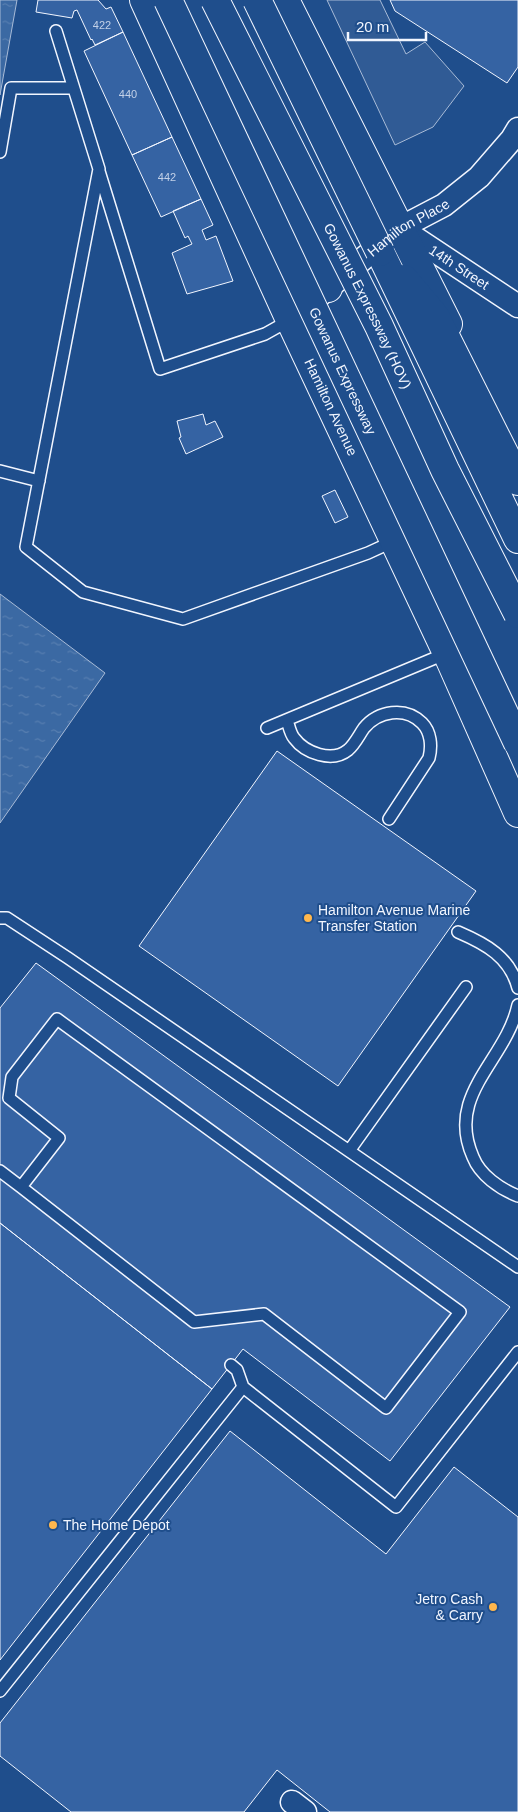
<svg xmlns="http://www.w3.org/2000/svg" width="518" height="1812" viewBox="0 0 518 1812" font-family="Arial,sans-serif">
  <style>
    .parking { fill: #305b95; stroke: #a8bbd7 }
    .water { fill: url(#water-ripples); stroke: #a8bbd7 }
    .building { fill: #3563a3; stroke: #f2f6ff }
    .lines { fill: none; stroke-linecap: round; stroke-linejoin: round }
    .lane-casing { stroke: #f2f6ff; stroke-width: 14 }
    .street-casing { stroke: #f2f6ff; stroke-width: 25 }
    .secondary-casing { stroke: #f2f6ff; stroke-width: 30 }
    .highway-casing { stroke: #f2f6ff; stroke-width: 30 }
    .lane { stroke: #1f4e8c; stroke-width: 11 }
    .street { stroke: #1f4e8c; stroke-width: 22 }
    .secondary { stroke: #1f4e8c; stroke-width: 28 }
    .highway { stroke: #1f4e8c; stroke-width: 28 }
    .highway-bridge-casing { stroke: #f2f6ff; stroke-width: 30; stroke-linecap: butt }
    .highway-bridge { stroke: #1f4e8c; stroke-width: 28 }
    .poi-dot { fill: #ffb74d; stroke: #1f4e8c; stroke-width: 2 }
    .labels { text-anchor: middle; stroke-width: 4; stroke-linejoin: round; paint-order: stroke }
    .number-label { font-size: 11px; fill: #c3d1e8 }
    .street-label { font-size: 14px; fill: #f2f6ff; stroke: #1f4e8c }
    .poi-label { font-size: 14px; fill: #f2f6ff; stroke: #1f4e8c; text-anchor: start }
  </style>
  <defs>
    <pattern id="water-ripples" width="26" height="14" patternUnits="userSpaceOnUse" patternTransform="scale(1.25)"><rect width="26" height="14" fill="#3b69a3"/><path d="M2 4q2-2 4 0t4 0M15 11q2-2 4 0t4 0" fill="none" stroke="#587fb1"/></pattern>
  </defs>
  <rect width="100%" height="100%" fill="#1f4e8c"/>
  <path class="parking" d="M 327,0 L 380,0 L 406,54 L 425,42 L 464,86 L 433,127 L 395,145 Z"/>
  <path class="water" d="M 0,0 L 17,0 L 0,95 Z
    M 0,594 L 105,673 L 0,823 Z"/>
  <path class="building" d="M 38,0 L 98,0 L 106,9 L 111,7 L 123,32 L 95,45 L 92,39 L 91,40 L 77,10 L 74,11 L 72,18 L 36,12 Z
    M 390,0 L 518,0 L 518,67 L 507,83 L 395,11 Z
    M 123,32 L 172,137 L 132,155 L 84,51 Z
    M 172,137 L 201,199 L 161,217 L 132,155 Z
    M 201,199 L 213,225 L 202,230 L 206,240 L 216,236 L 233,281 L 187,294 L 172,253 L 192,244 L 188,236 L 185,238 L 173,211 Z
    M 203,414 L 206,425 L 215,421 L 223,437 L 186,454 L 179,438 L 181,437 L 177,421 Z
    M 335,490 L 348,517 L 335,523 L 322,496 Z
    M 277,751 L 476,891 L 338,1086 L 139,946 Z
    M 36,963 L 510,1307 L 390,1461 L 243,1349 L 212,1389 L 0,1223 L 0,1008 Z
    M 0,1223 L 212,1389 L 0,1660 Z
    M 230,1431 L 386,1554 L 454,1467 L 518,1517 L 518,1812 L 330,1812 L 277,1770 L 244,1812 L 71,1812 L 0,1756 L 0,1723 Z"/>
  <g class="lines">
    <g class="lane-casing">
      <path id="lane" d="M 56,31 L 99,169 L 26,547 L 83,592 L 183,619 L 368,553 L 394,541
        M 0,152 L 11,88 L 73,88
        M 99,171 L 160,369 L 265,334 L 290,320
        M 0,471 L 39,481
        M 287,720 C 289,726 290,733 294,738 C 305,753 332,763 348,750 C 355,744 359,735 364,728 C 378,711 405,706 422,723 C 431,732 432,746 429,758 L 389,819
        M 267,728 L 447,653
        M 0,918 L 7,918 L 68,958 L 518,1267
        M 458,932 C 486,944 510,957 518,988
        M 518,1005 C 506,1061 445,1094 473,1157 C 480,1175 500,1189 518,1196
        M 349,1151 L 466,987
        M 0,1171 L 21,1187 L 194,1322 L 264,1314 L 386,1408 L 460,1312 L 57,1019 L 12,1077 L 9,1098 L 59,1138 L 21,1187
        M 231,1365 L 237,1370 L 243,1387
        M 0,1691 L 243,1387 L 396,1507 L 518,1352"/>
    </g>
    <g class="street-casing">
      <g id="street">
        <path id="s1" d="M 400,228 L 518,306"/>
        <path id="s2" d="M 315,299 L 400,228 L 444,205 L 479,177 L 512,139 L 518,129"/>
        <path d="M 292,1802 L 305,1812"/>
      </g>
    </g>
    <g class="secondary-casing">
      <g id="secondary">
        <path id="s3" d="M 144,0 L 290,320 L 447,653 L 518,813"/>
        <path d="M 190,0 L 328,288"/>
        <path d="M 285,0 L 448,324"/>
      </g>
    </g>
    <g class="highway-casing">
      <path id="highway" d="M 380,252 L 518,539
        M 404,279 L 435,316 L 518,481"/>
    </g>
    <use href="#lane" class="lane"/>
    <use href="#street" class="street"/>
    <use href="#secondary" class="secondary"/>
    <use href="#highway" class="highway"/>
    <g class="highway-bridge-casing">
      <g id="highway-bridge">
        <path id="s4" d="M 168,0 L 518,743"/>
        <path id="s5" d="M 215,0 L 379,326 L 445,470 L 518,614"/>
        <path d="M 257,0 L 380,252"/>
      </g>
    </g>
    <use href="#highway-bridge" class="highway-bridge"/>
  </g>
  <g class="poi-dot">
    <circle cx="308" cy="918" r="5"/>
    <circle cx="53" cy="1525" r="5"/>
    <circle cx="493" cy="1607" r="5"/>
  </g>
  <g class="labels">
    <g class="number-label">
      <text x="102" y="29">422</text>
      <text x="128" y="98">440</text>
      <text x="167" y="181">442</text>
    </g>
    <g class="street-label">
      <text dy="5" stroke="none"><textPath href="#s2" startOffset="118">Hamilton Place</textPath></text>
      <text dy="5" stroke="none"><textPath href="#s1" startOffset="71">14th Street</textPath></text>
      <text dy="5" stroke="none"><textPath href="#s5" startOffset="342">Gowanus Expressway (HOV)</textPath></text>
      <text dy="5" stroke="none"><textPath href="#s4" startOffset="410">Gowanus Expressway</textPath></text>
      <text dy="5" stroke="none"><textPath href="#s3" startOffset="448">Hamilton Avenue</textPath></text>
    </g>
    <g class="poi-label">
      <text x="318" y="915">Hamilton Avenue Marine<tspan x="318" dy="16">Transfer Station</tspan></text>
      <text x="63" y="1530">The Home Depot</text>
      <text x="483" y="1604" text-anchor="end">Jetro Cash<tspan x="483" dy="16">&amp; Carry</tspan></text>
    </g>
  </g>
  <path d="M348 32v8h78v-8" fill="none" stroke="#f2f6ff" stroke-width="2.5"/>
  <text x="356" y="32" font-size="15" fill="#f2f6ff" stroke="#1f4e8c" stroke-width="4" paint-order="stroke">20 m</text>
</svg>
